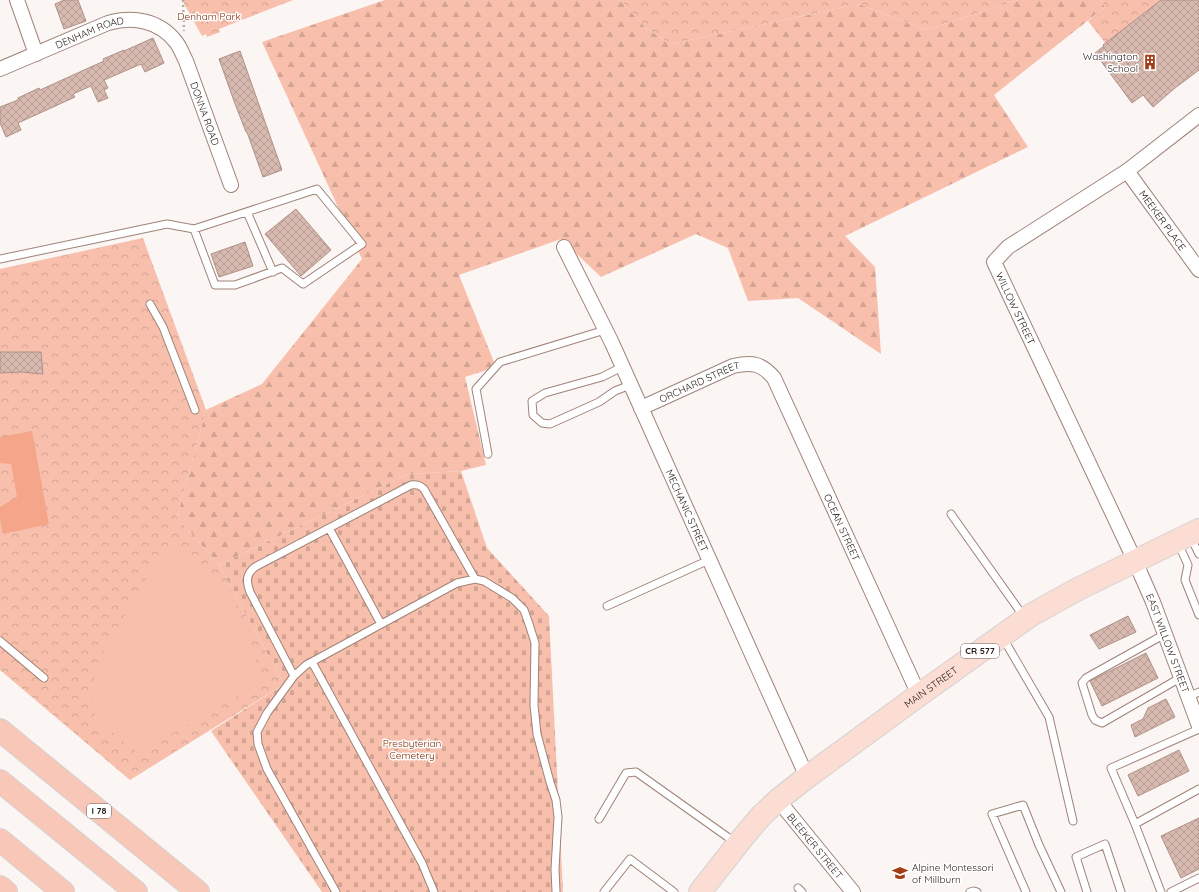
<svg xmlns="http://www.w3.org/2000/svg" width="1199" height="892" viewBox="0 0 1199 892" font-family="Quicksand,sans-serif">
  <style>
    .forest { fill: url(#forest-firs) }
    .cemetery { fill: url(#cemetery-stones) }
    .park { fill: url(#park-crowns) }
    .pitch { fill: #f7bfac }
    .water { fill: #f4a58a }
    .building { fill: url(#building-cross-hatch); stroke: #ae9187 }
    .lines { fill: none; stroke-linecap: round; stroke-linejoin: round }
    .lane-casing { stroke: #9f8379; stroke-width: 9 }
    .street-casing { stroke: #9f8379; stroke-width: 16 }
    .primary-casing { stroke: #d4d2d1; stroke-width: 24 }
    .highway-casing { stroke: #d4d2d1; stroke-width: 24 }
    .path { stroke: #b3aca9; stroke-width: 2.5; stroke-dasharray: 2 3; stroke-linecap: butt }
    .lane { stroke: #fff; stroke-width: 7 }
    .street { stroke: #fff; stroke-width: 14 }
    .primary { stroke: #fbddd4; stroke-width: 22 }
    .highway { stroke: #f8c7b7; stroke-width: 22 }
    .labels { text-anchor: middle; stroke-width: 3; stroke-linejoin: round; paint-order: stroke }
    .shield { fill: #fff; stroke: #68605d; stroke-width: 1 }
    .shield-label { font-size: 9px; font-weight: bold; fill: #271c18 }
    .park-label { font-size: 10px; fill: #7f2904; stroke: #fff }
    .street-label { font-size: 10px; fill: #271c18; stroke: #fff }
    .poi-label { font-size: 10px; fill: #271c18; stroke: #fff; text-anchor: end }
  </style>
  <defs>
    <pattern id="forest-firs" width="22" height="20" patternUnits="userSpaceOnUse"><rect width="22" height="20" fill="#f7bfac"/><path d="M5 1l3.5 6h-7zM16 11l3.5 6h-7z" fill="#d4a493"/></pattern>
    <pattern id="cemetery-stones" width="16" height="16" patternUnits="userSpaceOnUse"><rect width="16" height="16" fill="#f7bfac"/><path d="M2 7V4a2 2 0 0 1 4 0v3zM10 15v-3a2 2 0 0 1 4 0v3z" fill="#d4a493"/></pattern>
    <pattern id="park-crowns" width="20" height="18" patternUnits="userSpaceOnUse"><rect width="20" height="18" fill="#f7bfac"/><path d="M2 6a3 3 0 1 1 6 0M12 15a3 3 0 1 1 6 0" fill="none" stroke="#d4a493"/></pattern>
    <pattern id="building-cross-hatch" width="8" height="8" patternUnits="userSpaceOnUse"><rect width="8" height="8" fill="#d7b9af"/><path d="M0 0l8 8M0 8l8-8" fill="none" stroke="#b99e96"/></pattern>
  </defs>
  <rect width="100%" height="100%" fill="#fbf5f3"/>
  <path class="forest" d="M 385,0 L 620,0 L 646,28 L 671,44 L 859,4 L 926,30 L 1018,0 L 1101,0 L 1105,7 L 994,95 L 1028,147 L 845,236 L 875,267 L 881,354 L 798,298 L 748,301 L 728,248 L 696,234 L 601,277 L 561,239 L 459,275 L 496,367 L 465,377 L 486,465 L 461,471 L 408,474 L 219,565 L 177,517 L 206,410 L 262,384 L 362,259 L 262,42 Z"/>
  <path class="cemetery" d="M 461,471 L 487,548 L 549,616 L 563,892 L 322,892 L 211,731 L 284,684 L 219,565 L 408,474 Z"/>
  <path class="park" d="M 182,0 L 293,0 L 219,29 L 220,32 L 207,37 L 206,34 L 202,36 Z
    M 620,0 L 1018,0 L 926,30 L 859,4 L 671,44 L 646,28 Z
    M 1101,0 L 1162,0 L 1106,44 L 1088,21 L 1105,7 Z
    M 143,238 L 206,410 L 177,517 L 219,565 L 284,684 L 130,780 L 0,670 L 0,269 Z"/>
  <path class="pitch" d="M 172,540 L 207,569 L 229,593 L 242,617 L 258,666 L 259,684 L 138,753 L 96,720 L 92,705 L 93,683 L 97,663 L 115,631 L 156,562 Z"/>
  <path class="water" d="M 32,431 L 49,524 L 3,534 L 0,519 L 0,507 L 17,497 L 11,464 L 0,463 L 0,437 Z"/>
  <path class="building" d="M 64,0 L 78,0 L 86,21 L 64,29 L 55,4 Z
    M 1161,0 L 1199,0 L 1199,70 L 1175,88 L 1153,107 L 1143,95 L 1132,103 L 1095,53 L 1104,46 L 1103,45 Z
    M 153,38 L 164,63 L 145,72 L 141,64 L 104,80 L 108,88 L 104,90 L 108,98 L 98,102 L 91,86 L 73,94 L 75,97 L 18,123 L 21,130 L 6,137 L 0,123 L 0,107 L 18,100 L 18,98 L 39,88 L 40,90 L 104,61 L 103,59 L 124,50 L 124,51 Z
    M 240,51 L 282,170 L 263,177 L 247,132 L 246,132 L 234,101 L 219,59 Z
    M 296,209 L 331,250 L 301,276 L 265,234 Z
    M 245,242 L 253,266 L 219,277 L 211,254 Z
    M 0,352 L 41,352 L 43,374 L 21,372 L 0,373 Z
    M 1128,616 L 1136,632 L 1099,649 L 1090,635 Z
    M 1146,653 L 1158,678 L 1102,706 L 1090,681 Z
    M 1166,699 L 1175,717 L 1135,737 L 1131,725 L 1143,719 L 1148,708 Z
    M 1179,750 L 1189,771 L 1138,796 L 1128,775 Z
    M 1199,818 L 1199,869 L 1181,878 L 1161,836 Z"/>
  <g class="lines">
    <g class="lane-casing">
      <path id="lane" d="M 247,212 L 273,272
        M 0,259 L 167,224 L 194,229 L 317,189 L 362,244 L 303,284 L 282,268 L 235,285 L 215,285 L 194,229
        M 150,304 L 163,327 L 195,410
        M 622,367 L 602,377 L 545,393 L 532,401 L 533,415 L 542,423 L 550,424 L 599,402 L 615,391 L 630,385
        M 488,454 L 476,389 L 500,362 L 605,330
        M 951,514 L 1024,617
        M 329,528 L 381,624
        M 1190,536 L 1199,554
        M 1178,543 L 1188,565 L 1185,580 L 1199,615
        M 607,606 L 709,560
        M 1165,634 L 1086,678 L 1082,683 L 1092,715 L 1095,720 L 1102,723 L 1180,678
        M 1003,638 L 1049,717 L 1073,821
        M 0,641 L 44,678
        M 312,662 L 422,863 L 434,892
        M 294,676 L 250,592 C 246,581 246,574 255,567 L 411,485 C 417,484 420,485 424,489 L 475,579
        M 1188,697 L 1199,692
        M 599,819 L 626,773 L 636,772 L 736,843
        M 1135,824 L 1199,789
        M 798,888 L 802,892
        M 336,892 L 267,769 L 258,744 L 257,732 L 267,713 L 294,676 L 306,665 L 457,583 L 475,579 L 484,581 L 512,598 L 524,610 L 529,624 L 535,643 L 534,705 L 537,734 L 550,782 L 556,800 L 558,817 L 555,869 L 556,892
        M 604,892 L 630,859 L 674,892
        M 970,892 L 974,891 L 977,892
        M 1026,892 L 992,814 L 1023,805 L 1039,845 L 1061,892
        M 1087,892 L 1076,857 L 1105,844 L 1121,892
        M 1161,892 L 1135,824 L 1111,768 L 1199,729
        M 1171,892 L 1199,878"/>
    </g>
    <g class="street-casing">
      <g id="street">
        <path d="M 17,0 L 36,54"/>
        <path id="s1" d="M 0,69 L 108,23 C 133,16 159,20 176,42 C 180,47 183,55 186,61 L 231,185"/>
        <path id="s2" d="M 1199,115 L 1127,171 L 1008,247 L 994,262 L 1135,561 L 1153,602 L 1199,726"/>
        <path id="s3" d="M 1127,171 L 1199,270"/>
        <path id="s4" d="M 564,247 L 612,343 L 807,777"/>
        <path id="s5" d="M 641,408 L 733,366 C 752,362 761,363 774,378 L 919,695"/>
        <path id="s6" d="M 778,800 L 853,892"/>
      </g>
    </g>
    <g class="primary-casing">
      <g id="primary">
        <path id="s7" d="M 700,892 L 744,836 L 761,816 L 778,800 L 807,777 L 919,695 L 1031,615 L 1078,589 L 1199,530"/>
      </g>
    </g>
    <g class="highway-casing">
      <path id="highway" d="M 0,730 L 198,892
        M 0,781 L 136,892
        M 0,840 L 63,892
        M 0,887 L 6,892"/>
    </g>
    <path class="path" d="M 183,0 L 184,31"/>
    <use href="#lane" class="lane"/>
    <use href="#street" class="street"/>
    <use href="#primary" class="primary"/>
    <use href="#highway" class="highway"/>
  </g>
  <defs>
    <g id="building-bare" transform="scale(1.2)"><path d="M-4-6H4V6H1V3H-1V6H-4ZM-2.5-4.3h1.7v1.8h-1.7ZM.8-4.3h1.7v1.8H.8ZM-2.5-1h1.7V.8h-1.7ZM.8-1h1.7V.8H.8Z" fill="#a33d15" stroke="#fff" stroke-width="2.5" paint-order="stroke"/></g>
    <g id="school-bare" transform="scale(1.2)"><path d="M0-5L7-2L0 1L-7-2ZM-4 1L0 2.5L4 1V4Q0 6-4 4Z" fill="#a33d15" stroke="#fff" stroke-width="2.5" paint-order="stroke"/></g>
  </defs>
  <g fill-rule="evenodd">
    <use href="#building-bare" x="1150" y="62"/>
    <use href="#school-bare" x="900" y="873"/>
  </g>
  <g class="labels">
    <g class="shield">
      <rect x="961" y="644" width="38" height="14" rx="3"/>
      <rect x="87" y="804" width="24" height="14" rx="3"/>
    </g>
    <g class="shield-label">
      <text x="980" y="654">CR 577</text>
      <text x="99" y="814">I 78</text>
    </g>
    <g class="park-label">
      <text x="209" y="20">Denham Park</text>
      <text x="412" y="747">Presbyterian<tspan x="412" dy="12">Cemetery</tspan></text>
    </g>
    <g class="street-label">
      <text dy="4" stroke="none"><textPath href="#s1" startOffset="97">DENHAM ROAD</textPath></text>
      <text dy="4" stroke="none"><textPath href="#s1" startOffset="270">DONNA ROAD</textPath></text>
      <text dy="4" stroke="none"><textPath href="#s3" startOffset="61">MEEKER PLACE</textPath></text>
      <text dy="4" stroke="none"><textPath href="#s2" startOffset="304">WILLOW STREET</textPath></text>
      <text dy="4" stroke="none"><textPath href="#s5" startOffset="64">ORCHARD STREET</textPath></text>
      <text dy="4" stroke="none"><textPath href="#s4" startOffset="291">MECHANIC STREET</textPath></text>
      <text dy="4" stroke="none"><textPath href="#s5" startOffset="311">OCEAN STREET</textPath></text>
      <text dy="4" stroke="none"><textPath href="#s2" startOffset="672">EAST WILLOW STREET</textPath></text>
      <text dy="4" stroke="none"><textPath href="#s7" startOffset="311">MAIN STREET</textPath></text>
      <text dy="4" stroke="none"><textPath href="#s6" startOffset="59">BLEEKER STREET</textPath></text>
    </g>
    <g class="poi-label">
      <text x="1138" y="60">Washington<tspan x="1138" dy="12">School</tspan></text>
      <text x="912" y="871" text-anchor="start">Alpine Montessori<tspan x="912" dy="12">of Millburn</tspan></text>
    </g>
  </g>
</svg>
